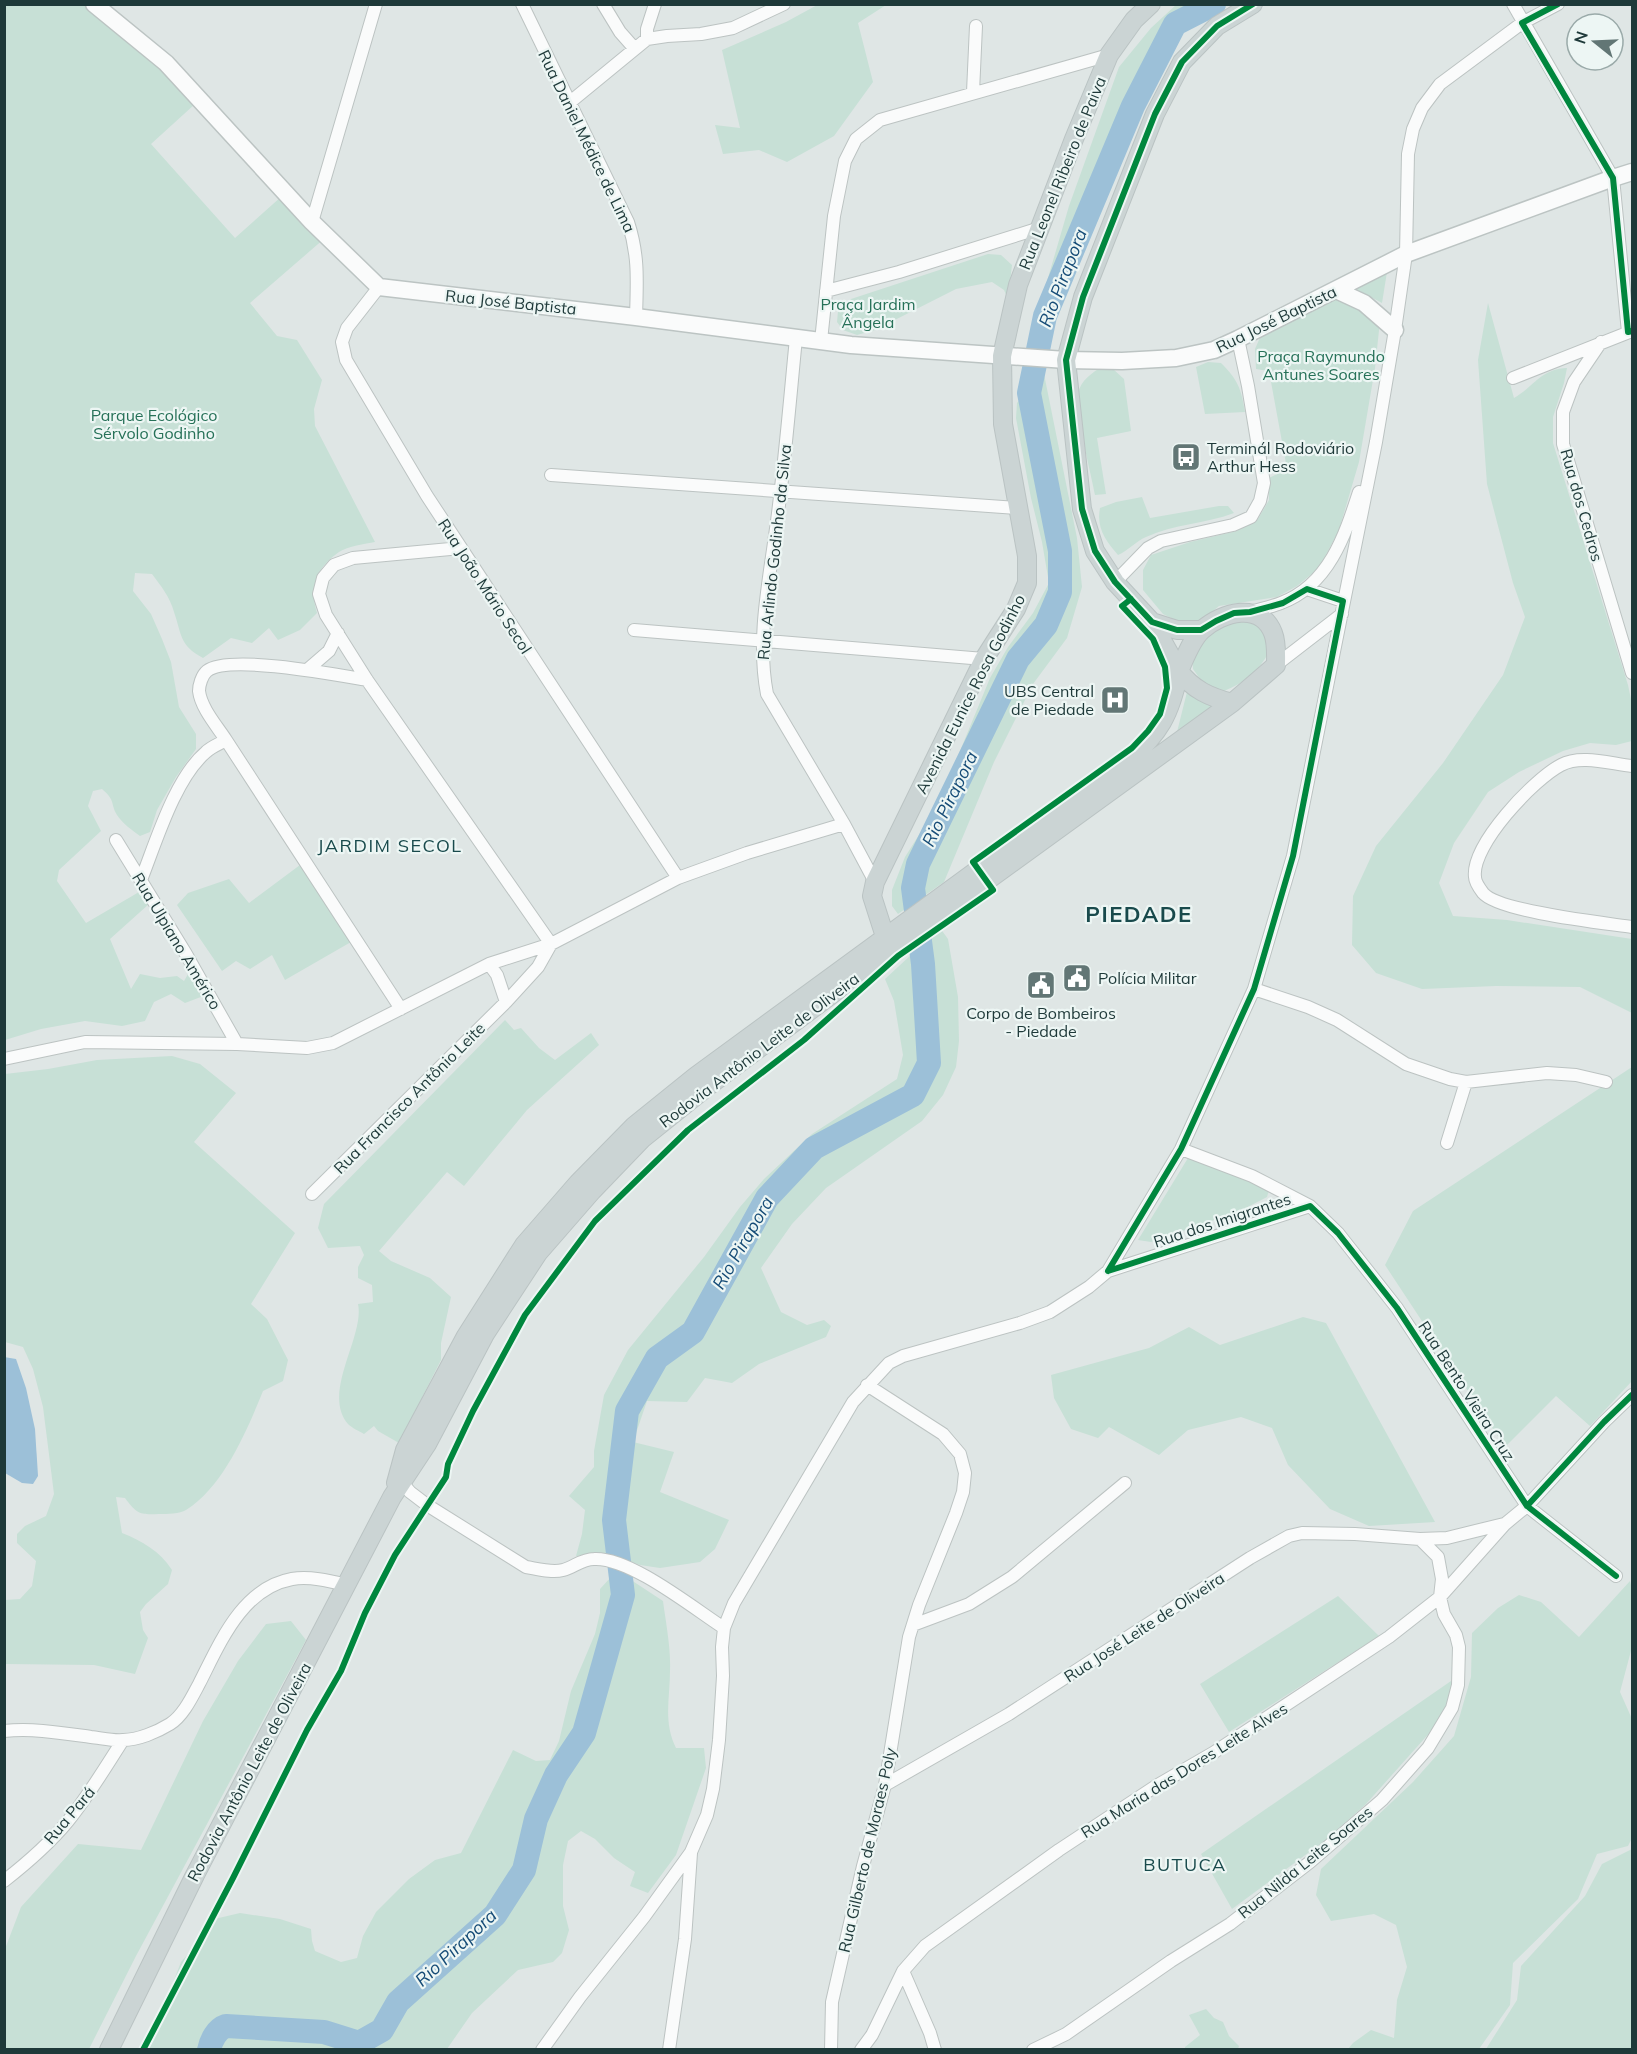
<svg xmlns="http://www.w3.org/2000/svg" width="1637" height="2054" viewBox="0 0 1637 2054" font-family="Mulish,sans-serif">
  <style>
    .green { fill: #c7e0d6 }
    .water { fill: #9cc0d8 }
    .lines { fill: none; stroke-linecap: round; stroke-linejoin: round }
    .river { stroke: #9cc0d8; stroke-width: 24 }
    .street-casing { stroke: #bcc3c2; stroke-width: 14 }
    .secondary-casing { stroke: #bcc4c3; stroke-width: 19 }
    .primary-casing { stroke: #bac3c3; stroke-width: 20 }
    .street { stroke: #fafbfb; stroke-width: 12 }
    .secondary { stroke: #fafbfb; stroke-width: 16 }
    .primary { stroke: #cbd4d4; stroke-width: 18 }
    .cycleway-casing { stroke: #edf6f4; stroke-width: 10 }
    .cycleway { stroke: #00873e; stroke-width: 6 }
    .labels { text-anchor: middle; stroke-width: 4.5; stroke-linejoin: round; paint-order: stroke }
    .street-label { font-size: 16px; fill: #1e3939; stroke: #edf6f4 }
    .park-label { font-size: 16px; fill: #267158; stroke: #edf6f4 }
    .poi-label { font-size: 16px; fill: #1e3939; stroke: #edf6f4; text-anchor: start }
    .water-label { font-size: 18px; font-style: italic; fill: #164c77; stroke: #edf6f4 }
    .neighbourhood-label { font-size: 18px; letter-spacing: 1.5px; fill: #194a4c; stroke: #edf6f4 }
    .district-label { font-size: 22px; font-weight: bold; letter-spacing: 1.5px; fill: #194a4c; stroke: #edf6f4 }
  </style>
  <rect width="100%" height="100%" fill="#dfe6e5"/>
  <path class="green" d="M 819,4 L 886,5 L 858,23 L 873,82 L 834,136 L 787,162 L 759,150 L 723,154 L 715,125 L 740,128 L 722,50 L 786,22 Z
    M 1177,4 L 1225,5 L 1190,23 L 1164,53 L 1129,134 L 1049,334 L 1031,336 L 1069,206 L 1119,67 L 1151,28 Z
    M 5,5 L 87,5 L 163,68 L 195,104 L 151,144 L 235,238 L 282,196 L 325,238 L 250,303 L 277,336 L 297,340 L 322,380 L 314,409 L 315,426 L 375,542 C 365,544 348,546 339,552 C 316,568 309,587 317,613 L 300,630 L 278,640 L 269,628 L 252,643 L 231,638 L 203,658 C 179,645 182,635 174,612 C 170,597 161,586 152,574 L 135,573 L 133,591 L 151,614 L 162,639 L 171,662 L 179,707 L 196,734 L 196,749 L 176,777 L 157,810 L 150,832 L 140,836 C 132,830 123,824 117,815 C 110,803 116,801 102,789 L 93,791 L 88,806 L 101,831 L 59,870 L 57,881 L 86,923 L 139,892 L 145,894 L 149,904 L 110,939 L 131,989 L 140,974 L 160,978 L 177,976 L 184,981 L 191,969 L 206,995 L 185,1003 L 171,994 L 154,1002 L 145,1021 L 122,1026 L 85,1021 L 41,1029 L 5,1040 Z
    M 988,254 L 1001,255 L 1012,265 L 1008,299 L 1004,290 L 992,282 L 956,289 L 875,330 L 857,335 L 843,330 L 837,322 L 838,311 L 851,299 Z
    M 1387,272 L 1382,303 L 1354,288 Z
    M 1345,297 L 1380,321 L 1375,368 L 1359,462 L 1339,530 L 1319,568 L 1297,586 L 1277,597 L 1219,606 L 1200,622 L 1183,624 L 1163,614 L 1143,590 L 1143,570 L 1151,555 L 1190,542 L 1237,531 L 1258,519 L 1269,500 L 1269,478 L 1287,469 L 1269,371 L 1256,369 L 1255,349 L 1262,333 L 1330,300 Z
    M 1488,303 L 1514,398 C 1534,387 1540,369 1567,368 L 1564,383 L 1553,417 L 1553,443 L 1628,685 L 1632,704 L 1632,741 L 1616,745 L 1590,743 L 1563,751 L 1519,772 L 1488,792 L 1454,843 L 1439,883 L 1453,916 L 1507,920 L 1632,939 L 1632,1013 L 1580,987 L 1496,986 L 1422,989 L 1376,973 L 1352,945 L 1353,896 L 1376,846 L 1443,763 L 1503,675 L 1525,617 L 1513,583 L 1487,484 L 1478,360 Z
    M 1208,362 L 1221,363 C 1238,380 1241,388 1245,412 L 1205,414 L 1196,367 Z
    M 1103,366 L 1113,369 L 1124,379 L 1131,431 L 1097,438 L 1106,494 L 1095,495 C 1091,473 1075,412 1078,393 C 1081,380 1092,373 1103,366 Z
    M 1043,369 L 1077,538 L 1082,587 L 1067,638 L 1033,684 L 994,762 L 944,882 L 898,914 L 892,906 L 892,890 L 905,857 L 929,819 L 953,768 L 990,678 L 1008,647 L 1033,613 L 1049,583 L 1042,542 L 1031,498 L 1016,418 L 1017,403 Z
    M 1142,497 L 1150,518 L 1219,506 L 1228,506 L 1234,513 C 1205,524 1174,524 1146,537 C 1136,541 1128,551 1118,555 C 1106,541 1096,528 1100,508 L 1116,502 Z
    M 1252,620 L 1263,627 L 1269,652 C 1259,671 1244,683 1224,691 L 1205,686 L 1193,669 L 1192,656 L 1196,645 L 1227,621 Z
    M 1188,688 L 1217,704 L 1177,732 Z
    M 300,865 L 351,942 L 285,980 L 272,955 L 250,969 L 236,961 L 222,971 L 177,905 L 188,893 L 229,879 L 249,903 Z
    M 940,928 L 948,939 L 958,997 L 959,1041 L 956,1067 L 943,1095 L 922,1121 L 826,1188 L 792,1224 L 761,1268 L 781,1312 L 807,1325 L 824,1320 L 831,1326 L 826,1337 L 759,1364 L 732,1383 L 705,1378 L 687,1402 L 647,1401 L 633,1442 L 674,1452 L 660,1492 L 729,1520 L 715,1549 L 700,1562 L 660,1568 L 640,1565 L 609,1554 L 576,1556 L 582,1534 L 585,1510 L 569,1496 L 594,1467 L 594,1451 L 604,1395 L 628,1350 L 704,1257 L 740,1207 L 764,1179 L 812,1134 L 897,1079 L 903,1055 L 894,1001 L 885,979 Z
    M 505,1020 L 514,1030 L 521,1028 L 539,1048 L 555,1060 L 591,1033 L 599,1045 L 527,1110 L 464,1186 L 447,1172 L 379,1251 L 391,1261 L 430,1278 L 451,1297 L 441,1343 L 441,1360 L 399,1443 L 378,1431 L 374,1426 L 364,1434 C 359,1431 352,1428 348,1424 C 321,1393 365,1336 358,1304 L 373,1302 L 372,1285 L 358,1278 L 358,1267 L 364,1255 L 360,1246 L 328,1248 L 318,1228 L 324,1204 Z
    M 172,1056 L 200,1064 L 236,1093 L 194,1142 L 295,1233 L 251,1304 L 267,1319 L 288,1360 L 283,1381 L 263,1391 C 247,1430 224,1486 186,1510 C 180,1514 167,1514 159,1514 C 140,1515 137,1514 125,1498 L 116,1497 L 122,1533 C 142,1541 160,1551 172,1570 L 168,1584 L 146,1604 L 140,1612 L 143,1630 L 148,1638 L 135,1674 L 94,1665 L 5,1664 L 5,1600 L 20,1599 L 32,1586 L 36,1561 L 17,1543 L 17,1534 L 25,1526 L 46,1516 L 54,1494 L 43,1407 L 33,1369 L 23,1347 L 5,1342 L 5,1074 L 48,1069 L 97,1060 Z
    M 1632,1067 L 1632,1381 L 1590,1426 L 1556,1396 L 1505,1447 L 1385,1265 L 1413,1211 Z
    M 1188,1158 L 1264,1184 L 1269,1190 L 1267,1197 L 1240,1211 L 1151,1242 L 1138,1240 Z
    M 1303,1317 L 1326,1323 L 1435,1522 L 1369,1526 L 1330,1509 L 1288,1465 L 1272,1428 L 1241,1417 L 1188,1430 L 1159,1455 L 1109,1427 L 1098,1438 L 1071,1429 L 1054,1398 L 1051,1375 L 1149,1348 L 1189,1327 L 1220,1345 Z
    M 625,1576 L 663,1601 C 666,1624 671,1648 670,1671 C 670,1698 663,1722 676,1748 L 704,1748 L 706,1768 L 676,1855 L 648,1893 L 630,1886 L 635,1872 L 614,1858 L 595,1839 L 581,1831 L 568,1841 L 563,1865 L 563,1906 L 569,1930 L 562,1953 L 553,1962 L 518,1970 L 472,2013 L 447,2049 L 147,2049 L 181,1962 L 202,1938 L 206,1921 L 240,1913 L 280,1919 L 311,1929 L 312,1941 L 315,1951 L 341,1962 L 357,1958 L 363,1936 L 376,1912 L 409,1879 L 435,1860 L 461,1853 L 513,1750 L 536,1761 L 550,1760 L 559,1741 L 571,1691 L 595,1634 L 600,1613 L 600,1589 L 611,1577 Z
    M 1630,1581 L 1632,1589 L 1632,1647 L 1620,1692 L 1632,1719 L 1632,1838 L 1628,1846 L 1597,1854 L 1578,1899 L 1513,1963 L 1510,2005 L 1479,2049 L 1348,2049 L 1353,2043 L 1371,2030 L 1394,2038 L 1397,2000 L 1407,1967 L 1396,1925 L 1374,1914 L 1331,1921 L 1316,1895 L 1321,1869 L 1413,1782 L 1454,1736 L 1471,1677 L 1472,1633 L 1498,1608 L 1519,1595 L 1541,1602 L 1579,1637 Z
    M 1338,1596 L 1379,1636 L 1229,1732 L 1200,1684 Z
    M 291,1621 L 306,1640 L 136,1956 L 89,2049 L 5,2049 L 5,1949 L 21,1907 L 78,1844 L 141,1850 L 203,1721 L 238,1661 L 266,1624 Z
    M 1451,1681 L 1452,1696 L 1441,1720 L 1366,1804 L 1327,1839 L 1232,1909 L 1201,1854 Z
    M 1632,1849 L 1632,2049 L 1486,2049 L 1517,2000 L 1521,1966 L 1585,1896 L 1602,1864 Z
    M 1206,2009 L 1214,2018 L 1223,2022 L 1229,2036 L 1239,2046 L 1238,2049 L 1185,2049 L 1185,2047 L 1200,2035 L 1189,2015 Z"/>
  <path class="water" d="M 4,1357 L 16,1359 L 26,1388 L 35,1429 L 38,1476 L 33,1484 L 22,1483 L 5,1473 Z"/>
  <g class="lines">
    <path class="river" d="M 209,2050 C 211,2040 217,2029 226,2026 L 324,2032 L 359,2043 L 382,2030 L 398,2002 L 495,1915 L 524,1870 L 536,1819 L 556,1775 L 584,1733 L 623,1595 L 614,1520 L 627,1411 L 657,1358 L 693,1332 L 767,1198 L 814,1148 L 913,1095 L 929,1063 L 923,964 L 913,888 L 918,864 L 1018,659 L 1046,625 L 1060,592 L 1060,551 L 1029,393 L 1045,316 L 1133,106 L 1175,24 L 1214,4"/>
    <g class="street-casing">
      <path id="street" d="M 522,4 L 628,222 C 639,256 637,281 636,317
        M 603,4 L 620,32 L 635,49
        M 1513,4 L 1613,178 L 1628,332
        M 647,39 L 647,29 L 655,4
        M 973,92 L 976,26
        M 569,103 L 647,39 L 667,36 L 701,34 L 733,28 L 784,4
        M 312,222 L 376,4
        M 379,287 L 347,328 L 342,342 L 346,360 L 427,496 L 678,878
        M 826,291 L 899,272 L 1040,228
        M 796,338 C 790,399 785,460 777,521 C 770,577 756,637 767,694 L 844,824 L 875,882
        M 821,341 L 834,216 L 845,161 L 856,139 L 880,120 L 1109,55
        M 1601,342 L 1574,382 L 1563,412 L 1563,444 L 1632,673
        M 1513,378 L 1632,331
        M 551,475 L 1017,508
        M 1115,582 L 1148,548 L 1161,541 L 1233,525 L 1251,517 L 1260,501 L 1264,483 L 1248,386 L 1238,339
        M 1307,589 L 1343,601
        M 1250,612 C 1260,609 1271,607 1281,603 C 1329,585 1345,535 1359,492
        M 634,630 L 984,659
        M 1276,665 L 1342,614
        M 307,670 L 329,651 L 338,633
        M 367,680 C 338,675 229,654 207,671 C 202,675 199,685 199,691 C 201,708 217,726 226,740 L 401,1009
        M 1632,766 C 1611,764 1581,754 1561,765 C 1534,779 1471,845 1475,877 C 1475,881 1480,889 1483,893 C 1499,912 1605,923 1632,927
        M 116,840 L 186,954 L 237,1044
        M 141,880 C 156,842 175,778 206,752 C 211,747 219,744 226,740
        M 489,964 L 497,975 L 506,1002
        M 1254,989 L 1308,1007 L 1337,1020 L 1406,1064 L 1450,1079 L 1466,1082 L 1547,1073 L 1576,1075 L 1606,1082
        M 4,1059 L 85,1042 L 237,1044 L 307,1048 L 333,1043 L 489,964 L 551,944 L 678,878 L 747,853 L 844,824
        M 1447,1143 L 1466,1082
        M 1181,1149 L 1252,1176 L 1310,1206 L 1338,1233 L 1397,1308 L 1527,1506 L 1616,1576
        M 312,1194 L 506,1002 L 538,967 L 551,944 L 367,680 L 326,615 L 319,594 L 323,578 L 334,565 L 353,558 L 461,548
        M 1108,1271 L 1310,1206
        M 398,1478 L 410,1492 L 427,1505 L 526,1567 C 538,1569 552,1573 563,1570 C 574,1567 582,1559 594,1559 C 630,1557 693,1608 724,1628
        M 913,1625 L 969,1604 L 1012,1577 L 1125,1483
        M 4,1731 C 34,1728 62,1733 91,1737 C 101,1738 113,1741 123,1740 C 138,1740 157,1732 170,1724 C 183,1716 192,1697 199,1684 C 220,1643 242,1588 292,1579 C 310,1576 330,1581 347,1585
        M 885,1785 L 1009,1714 L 1250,1558 L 1289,1536 L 1302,1533 L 1355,1534 L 1420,1539 L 1447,1538 L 1504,1524
        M 4,1881 C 27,1863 50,1843 68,1821 C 89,1795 105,1768 123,1740
        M 903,1971 L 930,2033 L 935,2050
        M 542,2050 L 580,1997 L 644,1917 L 691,1852 L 707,1815 L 713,1789 L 719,1740 L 723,1676 L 722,1647 L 724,1628 L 734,1603 L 853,1402 L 889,1363 L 903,1356 L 1020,1323 L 1050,1312 L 1089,1287 L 1108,1271 L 1181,1149 L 1254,989 L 1293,856 L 1376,442 L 1395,330 L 1406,254 L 1408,154 L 1413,129 L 1422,108 L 1440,84 L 1522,23 L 1558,4
        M 669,2050 L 685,1939 L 691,1853
        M 831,2050 L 832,2002 L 863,1866 L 885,1785 L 909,1637 L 919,1605 L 956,1513 L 963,1492 L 965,1473 L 960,1454 L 943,1434 L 867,1385
        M 861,2050 L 872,2035 L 903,1971 L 925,1946 L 1059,1850 L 1156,1786 L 1213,1753 L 1389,1637 L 1440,1597 L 1505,1524 L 1527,1506 L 1604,1422 L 1632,1395
        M 1033,2050 L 1066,2034 L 1171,1961 L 1230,1924 L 1310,1862 L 1382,1800 L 1428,1748 L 1452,1708 L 1458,1685 L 1459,1647 L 1456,1635 L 1444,1614 L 1440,1597 L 1442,1579 L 1438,1557 L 1420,1539"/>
    </g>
    <g class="secondary-casing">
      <path id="secondary" d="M 94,4 L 166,63 L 312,222 L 379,287 L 636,317 L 851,345 L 1066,360 L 1122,361 L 1176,358 L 1214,350 L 1238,339 L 1406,254 L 1613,178 L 1632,172
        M 1336,290 L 1364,303 L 1395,330"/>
    </g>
    <g class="primary-casing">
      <path id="primary" d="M 1152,622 L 1177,630 L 1201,630
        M 888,946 L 872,896 L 875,882 L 984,659 L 1016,609 L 1027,583 L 1027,556 L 1003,424 L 1002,356 L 1018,285 L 1074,139 L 1109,55 L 1134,20 L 1151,4
        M 396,1483 L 405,1450 L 466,1336 L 524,1245 L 578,1183 L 634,1126 L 696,1076 L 1125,762 C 1159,736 1171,713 1179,671 L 1152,622 L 1115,582 L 1095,551 L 1082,509 L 1066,360 L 1083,297 L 1155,114 L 1182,62 L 1217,26 L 1253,4
        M 109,2050 L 195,1875 L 392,1497 L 427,1444 L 485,1334 L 538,1253 L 592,1191 L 642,1139 L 707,1087 L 890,951 L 1232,703 L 1276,665 C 1276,655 1277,643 1273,633 C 1261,601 1222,612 1202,630 C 1191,640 1185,658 1179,671 C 1193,690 1210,697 1232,703"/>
    </g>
    <use href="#street" class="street"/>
    <use href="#secondary" class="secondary"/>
    <use href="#primary" class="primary"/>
    <g class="cycleway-casing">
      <path id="cycleway" d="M 1558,4 L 1522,23 L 1613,178 L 1628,332 L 1632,331
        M 1108,1271 L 1181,1149 L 1254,989 L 1293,856 L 1343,601 L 1307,589 L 1283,603 L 1250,612 L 1234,613 L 1216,621 L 1201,630 L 1177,630 L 1152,622 L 1115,582 L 1095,551 L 1082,509 L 1066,360 L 1083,297 L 1155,114 L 1182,62 L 1217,26 L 1253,4
        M 1108,1271 L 1310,1206 L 1338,1233 L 1397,1308 L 1527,1506 L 1616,1576
        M 1527,1506 L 1604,1422 L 1632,1395
        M 143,2050 L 233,1878 L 307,1730 L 341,1671 L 365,1613 L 395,1555 L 446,1477 L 448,1464 L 473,1411 L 525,1315 L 595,1221 L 688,1130 L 804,1040 L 898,956 L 993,890 L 973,862 L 1132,748 L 1148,731 L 1160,714 L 1167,688 L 1165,667 L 1153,639 L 1122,606 L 1131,599"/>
    </g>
    <use href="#cycleway" class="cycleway"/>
  </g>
  <defs>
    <g id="bus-square" transform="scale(1.5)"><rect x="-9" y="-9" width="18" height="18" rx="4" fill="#627675" stroke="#edf6f4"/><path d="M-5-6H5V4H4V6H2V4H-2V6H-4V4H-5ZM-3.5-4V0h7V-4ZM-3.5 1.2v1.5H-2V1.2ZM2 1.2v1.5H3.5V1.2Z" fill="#fff"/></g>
    <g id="hospital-square" transform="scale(1.5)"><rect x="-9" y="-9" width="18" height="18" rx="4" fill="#627675" stroke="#edf6f4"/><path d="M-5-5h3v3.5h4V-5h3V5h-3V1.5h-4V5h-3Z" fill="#fff"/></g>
    <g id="civic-square" transform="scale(1.5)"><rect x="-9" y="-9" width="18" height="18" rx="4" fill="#627675" stroke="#edf6f4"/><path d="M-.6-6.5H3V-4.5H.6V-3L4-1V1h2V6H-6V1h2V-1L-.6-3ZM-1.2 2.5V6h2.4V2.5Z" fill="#fff"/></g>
  </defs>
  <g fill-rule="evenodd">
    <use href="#bus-square" x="1186" y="457"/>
    <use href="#hospital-square" x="1115" y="700"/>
    <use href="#civic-square" x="1077" y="978"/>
    <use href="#civic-square" x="1041" y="985"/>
  </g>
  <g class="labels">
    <g class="street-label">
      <text transform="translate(587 141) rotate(64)" y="6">Rua Daniel Médice de Lima</text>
      <text transform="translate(1062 173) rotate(-68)" y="6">Rua Leonel Ribeiro de Paiva</text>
      <text transform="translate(511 302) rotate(6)" y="6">Rua José Baptista</text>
      <text transform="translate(1276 319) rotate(-26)" y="6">Rua José Baptista</text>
      <text transform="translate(1582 505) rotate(74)" y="6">Rua dos Cedros</text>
      <text transform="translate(774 552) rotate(-84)" y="6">Rua Arlindo Godinho da Silva</text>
      <text transform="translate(485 586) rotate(57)" y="6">Rua João Mário Secol</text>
      <text transform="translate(970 694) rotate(-63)" y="6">Avenida Eunice Rosa Godinho</text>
      <text transform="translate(177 941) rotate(59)" y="6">Rua Ulpiano Américo</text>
      <text transform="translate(759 1050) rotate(-37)" y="6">Rodovia Antônio Leite de Oliveira</text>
      <text transform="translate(409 1098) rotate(-45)" y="6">Rua Francisco Antônio Leite</text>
      <text transform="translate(1222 1220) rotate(-18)" y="6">Rua dos Imigrantes</text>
      <text transform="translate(1467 1391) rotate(57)" y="6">Rua Bento Vieira Cruz</text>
      <text transform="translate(1144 1627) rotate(-33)" y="6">Rua José Leite de Oliveira</text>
      <text transform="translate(1184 1770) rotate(-32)" y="6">Rua Maria das Dores Leite Alves</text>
      <text transform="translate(249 1772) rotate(-62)" y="6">Rodovia Antônio Leite de Oliveira</text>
      <text transform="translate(69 1815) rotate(-50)" y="6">Rua Pará</text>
      <text transform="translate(867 1850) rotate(-77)" y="6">Rua Gilberto de Moraes Poly</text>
      <text transform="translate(1305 1862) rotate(-39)" y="6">Rua Nilda Leite Soares</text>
    </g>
    <g class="park-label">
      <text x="868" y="310">Praça Jardim<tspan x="868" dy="18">Ângela</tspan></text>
      <text x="1321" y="362">Praça Raymundo<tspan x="1321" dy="18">Antunes Soares</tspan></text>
      <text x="154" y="421">Parque Ecológico<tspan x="154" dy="18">Sérvolo Godinho</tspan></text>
    </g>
    <g class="poi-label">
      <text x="1207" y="454">Terminál Rodoviário<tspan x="1207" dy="18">Arthur Hess</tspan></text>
      <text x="1094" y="697" text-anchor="end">UBS Central<tspan x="1094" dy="18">de Piedade</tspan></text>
      <text x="1098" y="984">Polícia Militar</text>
      <text x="1041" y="1019" text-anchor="middle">Corpo de Bombeiros<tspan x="1041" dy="18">- Piedade</tspan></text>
    </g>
    <g class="water-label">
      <text transform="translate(1063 278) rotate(-69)" y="6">Rio Pirapora</text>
      <text transform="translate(950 799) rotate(-64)" y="6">Rio Pirapora</text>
      <text transform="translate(743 1243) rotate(-60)" y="6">Rio Pirapora</text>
      <text transform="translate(456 1948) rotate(-43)" y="6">Rio Pirapora</text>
    </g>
    <g class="neighbourhood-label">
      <text x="390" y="852">JARDIM SECOL</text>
      <text x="1185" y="1871">BUTUCA</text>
    </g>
    <g class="district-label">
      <text x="1139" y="922">PIEDADE</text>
    </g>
  </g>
  <rect width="1637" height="2054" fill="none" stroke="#1e3939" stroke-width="12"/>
  <g transform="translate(1595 42) rotate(288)"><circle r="28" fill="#edf6f4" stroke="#9aaaa9" stroke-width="1.5"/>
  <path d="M0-4.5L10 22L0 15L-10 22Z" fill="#627675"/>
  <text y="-9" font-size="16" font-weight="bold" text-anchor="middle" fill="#1e3939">N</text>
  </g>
</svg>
